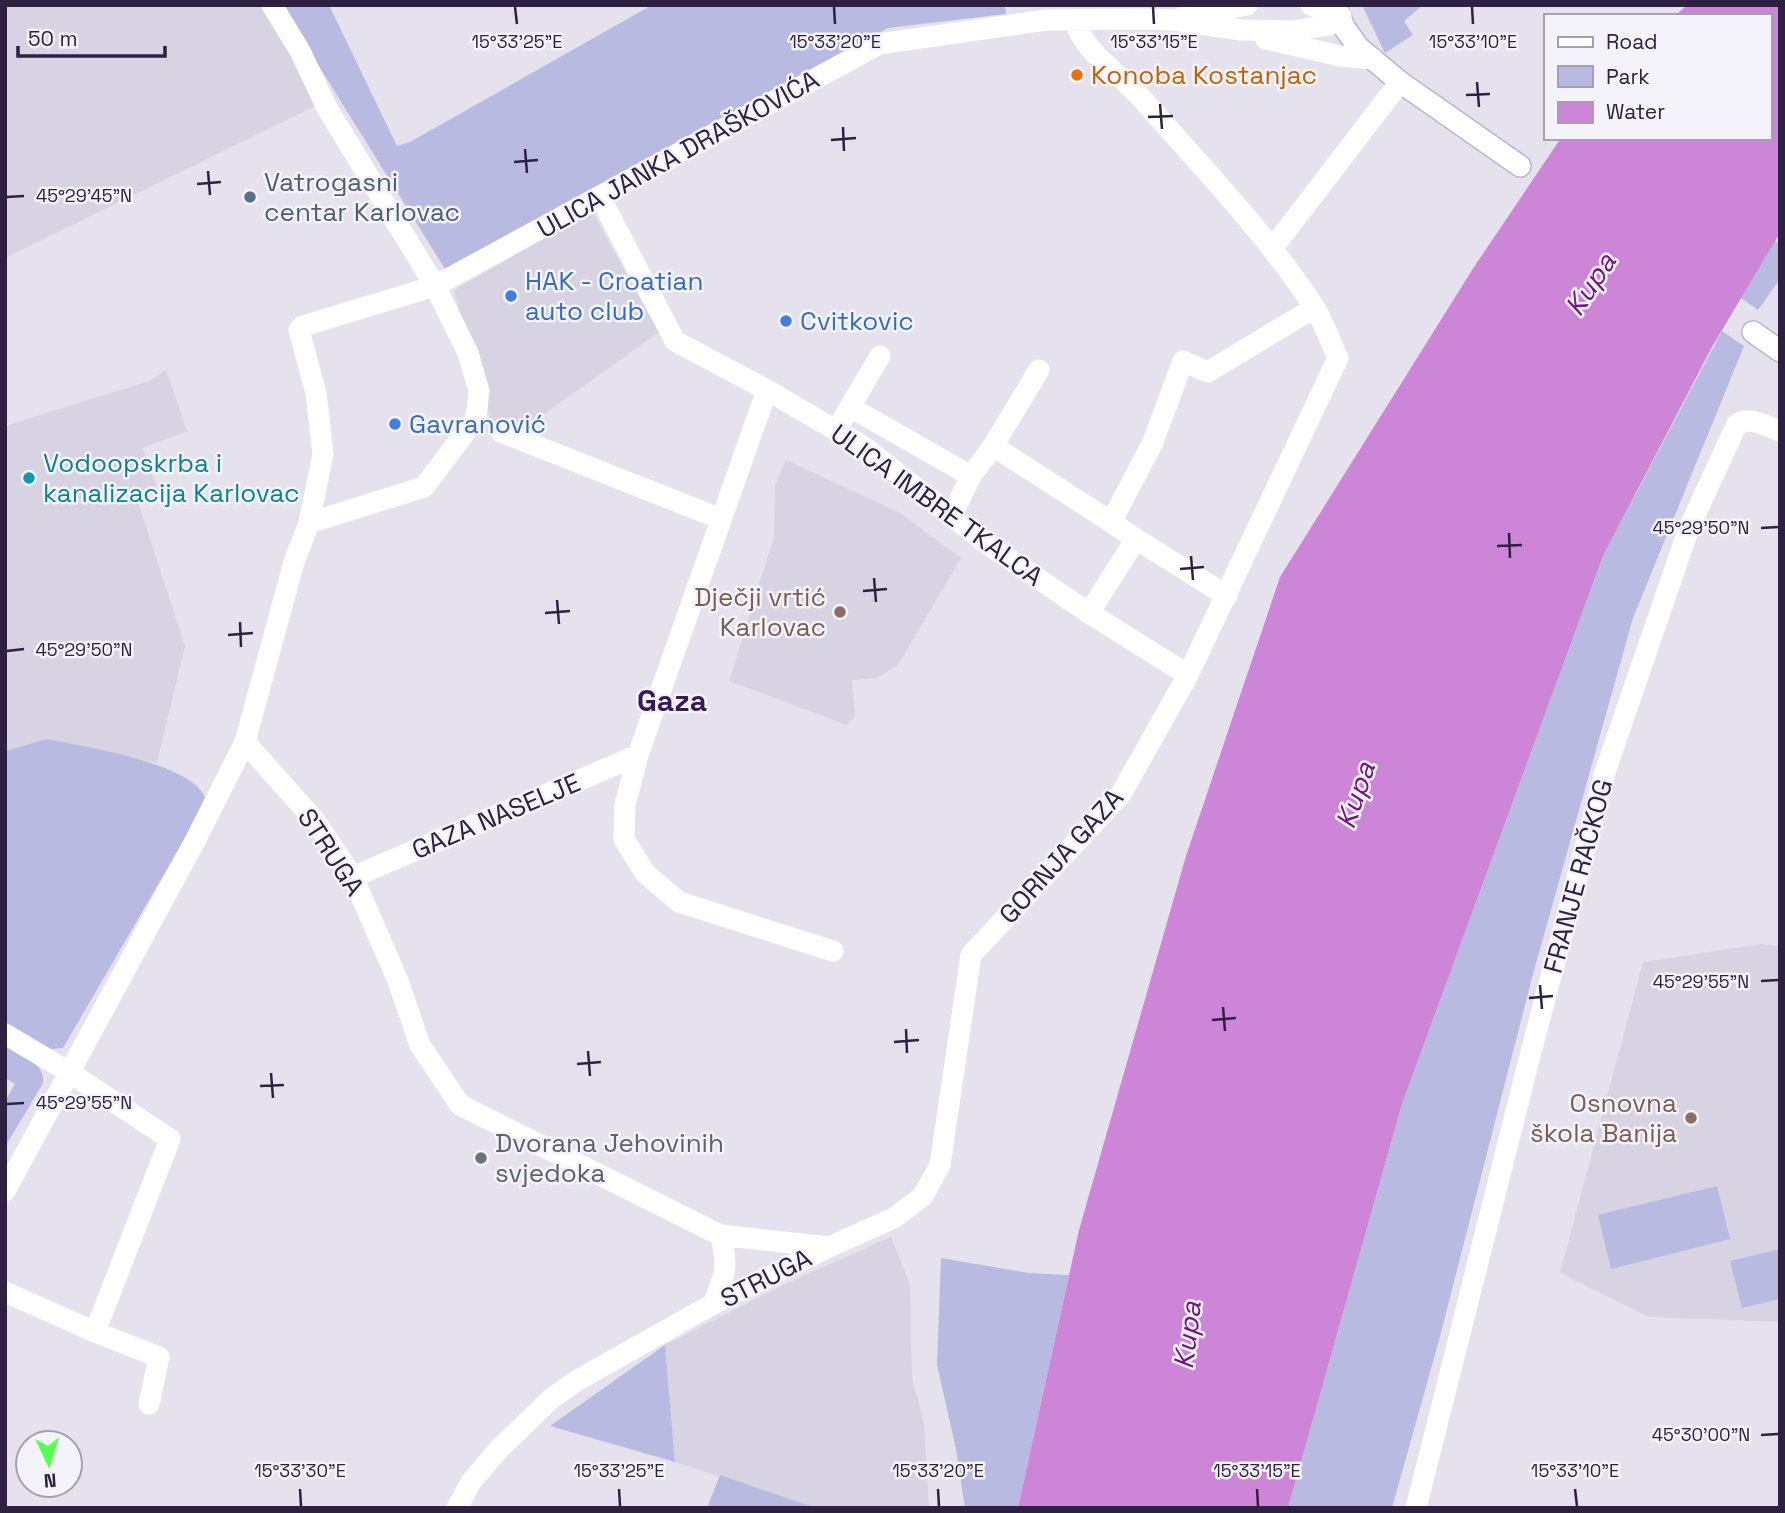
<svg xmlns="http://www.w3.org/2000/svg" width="1785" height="1513" viewBox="0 0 1785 1513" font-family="'Space Grotesk',sans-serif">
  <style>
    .built { fill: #d7d3e2 }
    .green { fill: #b9bae1 }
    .water { fill: #cd85d8 }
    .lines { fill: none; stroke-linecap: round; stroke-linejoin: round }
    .secondary-casing { stroke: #bdb4cf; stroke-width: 24 }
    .street { stroke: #fff; stroke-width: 21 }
    .secondary { stroke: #fff; stroke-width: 21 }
    .ticks { fill: none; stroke: #2e2041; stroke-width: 2.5 }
    .food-dot { fill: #e8710a; stroke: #f4f3fa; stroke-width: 2.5 }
    .service-dot { fill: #5c6f8a; stroke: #f4f3fa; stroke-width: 2.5 }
    .shop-dot { fill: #3f7fe0; stroke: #f4f3fa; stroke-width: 2.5 }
    .culture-dot { fill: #0f9aa8; stroke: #f4f3fa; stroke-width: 2.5 }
    .education-dot { fill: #8d6e63; stroke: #f4f3fa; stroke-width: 2.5 }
    .worship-dot { fill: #6b7280; stroke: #f4f3fa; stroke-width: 2.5 }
    .labels { text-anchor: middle; stroke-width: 5; stroke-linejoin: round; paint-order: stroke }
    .food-label { font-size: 26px; fill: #c56008; stroke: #f4f3fa; text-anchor: start }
    .street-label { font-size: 26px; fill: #2e2041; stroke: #f4f3fa }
    .service-label { font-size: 26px; fill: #4e5e75; stroke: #f4f3fa; text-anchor: start }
    .shop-label { font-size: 26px; fill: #366cbe; stroke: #f4f3fa; text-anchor: start }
    .culture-label { font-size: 26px; fill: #0d838f; stroke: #f4f3fa; text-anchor: start }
    .education-label { font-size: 26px; fill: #785e54; stroke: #f4f3fa; text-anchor: end }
    .worship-label { font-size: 26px; fill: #5b616d; stroke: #f4f3fa; text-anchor: start }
    .water-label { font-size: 28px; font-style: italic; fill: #751483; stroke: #f4f3fa }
    .quarter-label { font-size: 30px; font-weight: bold; fill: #351a55; stroke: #f4f3fa }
    .ticks-label { font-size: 18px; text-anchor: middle; fill: #2e2041; stroke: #f4f3fa; stroke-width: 5; stroke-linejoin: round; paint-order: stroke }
  </style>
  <rect width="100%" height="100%" fill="#e5e2ee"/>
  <path class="built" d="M 5,5 L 266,5 L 317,105 L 5,258 Z
    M 592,211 L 651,318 L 661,331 L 516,434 L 491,420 L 454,290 Z
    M 166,370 L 187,431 L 143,448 L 157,489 L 136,496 L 185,646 L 157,763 L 47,739 L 5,751 L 5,426 L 149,381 Z
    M 786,460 L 900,513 L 961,558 L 898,665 L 877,678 L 852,680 L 855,716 L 847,725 L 729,681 L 774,537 L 775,485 Z
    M 1762,944 L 1780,946 L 1780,1322 L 1649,1317 L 1560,1273 L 1643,962 Z
    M 891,1237 L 910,1285 L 912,1377 L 924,1423 L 929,1508 L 816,1508 L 675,1462 L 665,1345 L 785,1284 Z"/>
  <path class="green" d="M 281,5 L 329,5 L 397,146 L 410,142 L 652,5 L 1005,5 L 1006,14 L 888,28 L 445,269 Z
    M 1362,5 L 1423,5 L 1404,21 L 1413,35 L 1385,53 Z
    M 1775,241 L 1780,244 L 1780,279 L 1758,310 L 1741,298 Z
    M 1722,331 L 1744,346 L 1633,618 L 1533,974 L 1438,1344 L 1392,1508 L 1288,1508 L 1402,1104 L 1603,556 Z
    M 47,739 C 80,746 202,764 206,802 L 63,1048 L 51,1049 L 41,1045 L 5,1024 L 5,751 Z
    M 5,1044 C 21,1054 45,1062 43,1083 L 5,1147 L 5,1101 L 15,1084 L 5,1078 Z
    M 1717,1186 L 1730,1239 L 1611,1269 L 1598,1215 Z
    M 1780,1249 L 1780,1299 L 1742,1308 L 1730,1261 Z
    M 941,1258 L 1029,1273 L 1069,1275 L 1018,1508 L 965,1508 L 956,1449 L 937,1365 Z
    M 665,1345 L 675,1462 L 550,1426 Z
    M 720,1475 L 816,1508 L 707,1508 Z"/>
  <path class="water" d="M 1687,5 L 1780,5 L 1780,233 L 1712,347 L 1603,556 L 1402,1104 L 1288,1508 L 1018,1508 L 1079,1230 L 1186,856 L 1280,577 L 1474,267 L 1561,138 L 1769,138 L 1769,16 L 1675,16 Z"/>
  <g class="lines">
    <g class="secondary-casing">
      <path id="secondary" d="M 1335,5 L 1344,27 L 1358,47 L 1400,82 L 1520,166
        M 1753,332 L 1780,351"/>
    </g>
    <path class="street" d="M 272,5 L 300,51 L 327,108 L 435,286 L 468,353 L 479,391 L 476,418 L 424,487 L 309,523
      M 1181,18 L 1247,5
      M 1266,39 L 1340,56 L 1373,59
      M 600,197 L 675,341 L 767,390 L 863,446 L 990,546 L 1089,613 L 1188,675
      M 1272,249 L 1400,82
      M 767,390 L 638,755 L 625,805 L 624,839 L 645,873 L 679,902 L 833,951
      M 850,407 L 880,356
      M 836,431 L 850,407 L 971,476
      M 501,432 L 721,519
      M 993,446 L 1039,370
      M 951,517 L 971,476 L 993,446 L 1111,522
      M 1136,539 L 1227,596
      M 1089,613 L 1136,539 L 1111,522 L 1153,442 L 1183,361 L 1208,372 L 1314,308
      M 245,742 L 316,822 L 353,877 L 398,981 L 420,1045 L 460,1105 L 720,1235 L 829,1247
      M 353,877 L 638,755
      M 5,1034 L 69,1072 L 170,1139 L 95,1332 L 5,1292
      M 5,1191 L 195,841 L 245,742 L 294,562 L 309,523 L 323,454 L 316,393 L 299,330 L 303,326 L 435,286 L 879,44 L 1047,20 L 1143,19 L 1173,20 L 1241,30 L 1292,31 L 1329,25 L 1341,16 L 1311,5
      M 713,1304 C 725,1277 729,1264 720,1235
      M 95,1332 L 159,1357 L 149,1404
      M 457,1508 L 471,1482 L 499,1449 L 552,1398 L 578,1380 L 713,1304 L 829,1247 L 894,1218 L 923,1196 L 940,1165 L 971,955 L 1121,794 L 1188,675 L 1338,358 C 1330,341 1323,321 1313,305 C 1264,231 1201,166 1143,100 C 1122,75 1082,52 1075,20
      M 1416,1508 L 1532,1048 L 1605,772 L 1689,528 L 1737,424 C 1750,416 1766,426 1780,431"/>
    <use href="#secondary" class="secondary"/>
  </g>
  <path class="ticks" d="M 515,7 L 517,24M 834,7 L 835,24M 1153,7 L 1154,24M 1472,7 L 1473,24M 1477,82 L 1479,107M 1466,95 L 1490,94M 1160,104 L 1162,129M 1148,117 L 1173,116M 843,127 L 844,151M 831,140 L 856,138M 525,149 L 527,173M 514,162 L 538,160M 208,171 L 210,195M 197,184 L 221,182M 7,197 L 24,196M 1761,528 L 1778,527M 1509,533 L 1510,558M 1497,546 L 1522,545M 1191,556 L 1193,580M 1180,569 L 1204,567M 874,578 L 876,602M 863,591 L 887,589M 557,600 L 559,624M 545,613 L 570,611M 240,622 L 241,647M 228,635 L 253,633M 7,651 L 24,649M 1761,981 L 1778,980M 1540,985 L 1542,1009M 1529,998 L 1553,996M 1223,1007 L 1225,1031M 1212,1020 L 1236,1018M 906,1029 L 907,1053M 894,1042 L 919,1040M 588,1051 L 590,1076M 577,1064 L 601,1062M 271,1073 L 273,1098M 260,1086 L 284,1085M 7,1104 L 24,1103M 1761,1435 L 1778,1434M 300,1489 L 301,1506M 619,1489 L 620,1506M 938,1489 L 939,1506M 1257,1489 L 1258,1506M 1575,1489 L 1577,1506"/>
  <circle class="food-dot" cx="1077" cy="75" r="7"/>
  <circle class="service-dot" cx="250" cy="197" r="7"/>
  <g class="shop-dot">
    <circle cx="511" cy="296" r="7"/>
    <circle cx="786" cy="321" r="7"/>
    <circle cx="395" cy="424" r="7"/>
  </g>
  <circle class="culture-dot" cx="29" cy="478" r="7"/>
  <g class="education-dot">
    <circle cx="840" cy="612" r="7"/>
    <circle cx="1691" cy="1118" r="7"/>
  </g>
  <circle class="worship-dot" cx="481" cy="1158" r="7"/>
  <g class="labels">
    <g class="food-label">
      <text x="1091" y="84">Konoba Kostanjac</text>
    </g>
    <g class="street-label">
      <text transform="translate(678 154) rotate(-29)" y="9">ULICA JANKA DRAŠKOVIĆA</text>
      <text transform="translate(937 505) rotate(36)" y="9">ULICA IMBRE TKALCA</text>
      <text transform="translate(496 816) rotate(-23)" y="9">GAZA NASELJE</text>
      <text transform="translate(331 852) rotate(57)" y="9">STRUGA</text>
      <text transform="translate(1061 856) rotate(-48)" y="9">GORNJA GAZA</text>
      <text transform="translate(1578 876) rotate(-75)" y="9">FRANJE RAČKOG</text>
      <text transform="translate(766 1278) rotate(-27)" y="9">STRUGA</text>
    </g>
    <g class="service-label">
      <text x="264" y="191">Vatrogasni<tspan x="264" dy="30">centar Karlovac</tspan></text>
    </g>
    <g class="shop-label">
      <text x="525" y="290">HAK - Croatian<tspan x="525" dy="30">auto club</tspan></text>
      <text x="800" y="330">Cvitkovic</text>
      <text x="409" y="433">Gavranović</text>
    </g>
    <g class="culture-label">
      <text x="43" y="472">Vodoopskrba i<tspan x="43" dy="30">kanalizacija Karlovac</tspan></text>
    </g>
    <g class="education-label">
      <text x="826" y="606">Dječji vrtić<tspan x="826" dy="30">Karlovac</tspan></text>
      <text x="1677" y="1112">Osnovna<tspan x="1677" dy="30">škola Banija</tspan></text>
    </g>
    <g class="worship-label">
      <text x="495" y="1152">Dvorana Jehovinih<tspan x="495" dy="30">svjedoka</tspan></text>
    </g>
    <g class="water-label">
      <text transform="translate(1590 284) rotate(-57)" y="10">Kupa</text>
      <text transform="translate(1355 795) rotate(-71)" y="10">Kupa</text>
      <text transform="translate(1187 1335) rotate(-83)" y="10">Kupa</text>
    </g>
    <g class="quarter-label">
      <text x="672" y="711">Gaza</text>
    </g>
  </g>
  <g class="ticks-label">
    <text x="517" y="48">15°33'25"E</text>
    <text x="835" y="48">15°33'20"E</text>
    <text x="1154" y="48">15°33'15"E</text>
    <text x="1473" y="48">15°33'10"E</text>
    <text x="84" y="202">45°29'45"N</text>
    <text x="1701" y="534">45°29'50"N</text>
    <text x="84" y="656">45°29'50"N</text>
    <text x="1701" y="988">45°29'55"N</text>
    <text x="84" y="1109">45°29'55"N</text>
    <text x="1701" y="1441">45°30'00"N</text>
    <text x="300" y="1477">15°33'30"E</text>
    <text x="619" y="1477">15°33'25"E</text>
    <text x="938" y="1477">15°33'20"E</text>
    <text x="1257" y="1477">15°33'15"E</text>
    <text x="1575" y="1477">15°33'10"E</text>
  </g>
  <rect width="1785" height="1513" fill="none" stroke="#2e2041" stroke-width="14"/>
  <rect x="1544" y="14" width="228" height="126" fill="#f4f3fa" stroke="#a59fb0" stroke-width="2"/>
  <rect x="1558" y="37" width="35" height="10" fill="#ffffff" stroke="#a59fb0" stroke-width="2"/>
  <text x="1606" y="49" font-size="21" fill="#2e2041">Road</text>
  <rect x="1558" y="66" width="35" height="21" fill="#b9bae1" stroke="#a59fb0" stroke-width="2"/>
  <text x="1606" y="84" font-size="21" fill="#2e2041">Park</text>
  <rect x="1558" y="102" width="35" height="21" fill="#cd85d8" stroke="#a59fb0" stroke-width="2"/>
  <text x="1606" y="119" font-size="21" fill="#2e2041">Water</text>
  <g transform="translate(49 1464) rotate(176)"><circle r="33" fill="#f4f3fa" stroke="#a59fb0" stroke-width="2"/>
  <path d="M0-5L12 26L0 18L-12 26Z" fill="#57ff4f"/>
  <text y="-10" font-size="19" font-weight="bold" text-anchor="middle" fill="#2e2041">N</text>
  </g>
  <path d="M18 46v10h147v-10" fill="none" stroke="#2e2041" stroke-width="3.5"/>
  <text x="28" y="46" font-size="21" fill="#2e2041" stroke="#f4f3fa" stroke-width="5" paint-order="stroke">50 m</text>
</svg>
